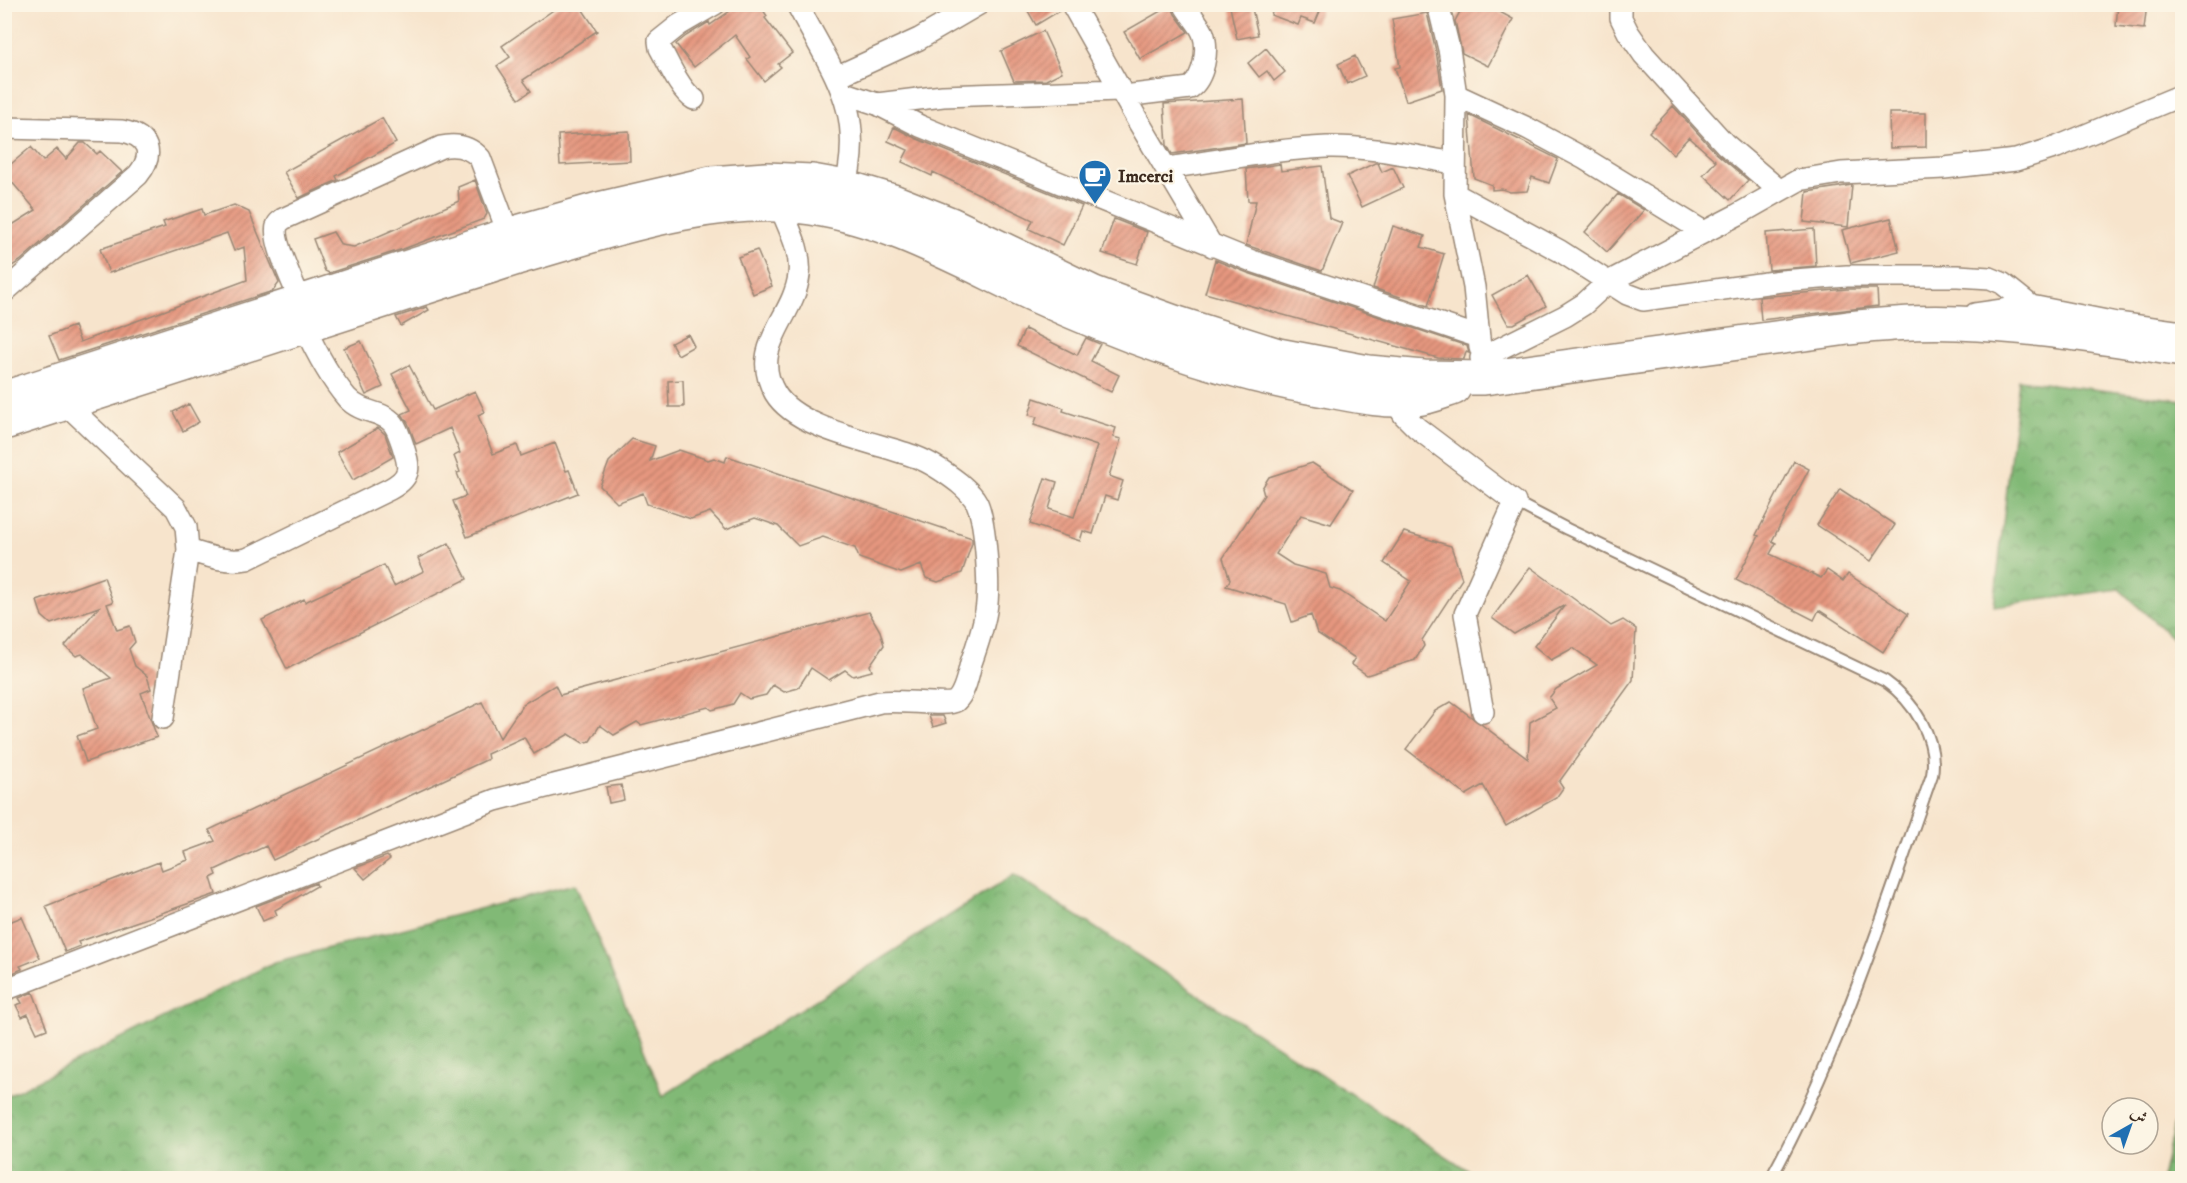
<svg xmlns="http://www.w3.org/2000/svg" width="2187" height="1183" viewBox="0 0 2187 1183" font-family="'IM FELL DW Pica',Amiri,serif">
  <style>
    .forest { fill: url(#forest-crowns); stroke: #5e724a; stroke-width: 1.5 }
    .building { fill: url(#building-hatch) }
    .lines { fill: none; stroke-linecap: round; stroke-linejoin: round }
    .service-casing { stroke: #998775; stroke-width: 14 }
    .minor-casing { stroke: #998775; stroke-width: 24 }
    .primary-casing { stroke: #998775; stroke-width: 36 }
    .service { stroke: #fff; stroke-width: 10 }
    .minor { stroke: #fff; stroke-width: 21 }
    .primary { stroke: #fff; stroke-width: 33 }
    .labels { text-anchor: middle; stroke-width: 4.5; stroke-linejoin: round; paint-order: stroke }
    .poi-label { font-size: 18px; font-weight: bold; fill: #3b2a1e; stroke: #fcf5e5; text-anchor: start }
  </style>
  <defs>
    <pattern id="forest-crowns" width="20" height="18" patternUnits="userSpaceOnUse" patternTransform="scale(1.5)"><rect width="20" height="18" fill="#81b976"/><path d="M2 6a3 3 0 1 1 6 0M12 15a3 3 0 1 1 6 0" fill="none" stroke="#6b9760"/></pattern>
    <pattern id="building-hatch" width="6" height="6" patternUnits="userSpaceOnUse" patternTransform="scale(1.5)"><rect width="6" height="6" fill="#e6977f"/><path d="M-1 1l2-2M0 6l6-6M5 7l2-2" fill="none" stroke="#bc7b67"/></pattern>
  </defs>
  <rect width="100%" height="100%" fill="#fcf5e5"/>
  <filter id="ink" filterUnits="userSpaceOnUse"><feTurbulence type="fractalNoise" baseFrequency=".0167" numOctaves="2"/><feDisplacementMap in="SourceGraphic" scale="12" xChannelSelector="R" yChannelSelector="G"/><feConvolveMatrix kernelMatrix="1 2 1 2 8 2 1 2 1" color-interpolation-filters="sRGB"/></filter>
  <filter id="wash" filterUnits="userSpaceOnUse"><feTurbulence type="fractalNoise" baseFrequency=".008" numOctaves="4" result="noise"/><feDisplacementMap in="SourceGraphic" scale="24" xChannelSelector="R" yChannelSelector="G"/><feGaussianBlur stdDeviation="1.35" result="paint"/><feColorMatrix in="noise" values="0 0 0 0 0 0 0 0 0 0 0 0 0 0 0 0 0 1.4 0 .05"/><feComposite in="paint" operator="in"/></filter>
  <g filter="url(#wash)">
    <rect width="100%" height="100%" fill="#f7e4cc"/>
    <path class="forest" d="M 2019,380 L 2182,400 L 2182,647 L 2119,589 L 1994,606 Z
      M 1014,875 L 1480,1178 L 5,1178 L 5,1097 L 275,962 L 575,884 L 663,1096 Z
      M 2182,1089 L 2182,1178 L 2162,1178 Z"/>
    <g id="blocks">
      <path class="building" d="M 562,4 L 579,4 L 597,31 L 523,80 L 531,91 L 519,99 L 497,66 L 510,57 L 502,46 Z
        M 740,4 L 759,4 L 767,16 L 765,18 L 792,53 L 778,64 L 781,67 L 764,81 L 747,59 L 750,57 L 735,35 L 694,67 L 676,44 L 686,36 L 709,22 L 710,25 Z
        M 1024,4 L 1059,4 L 1061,10 L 1036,25 Z
        M 1240,4 L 1251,4 L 1258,35 L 1237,39 L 1230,7 Z
        M 1270,4 L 1323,4 L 1315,23 L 1301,18 L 1298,25 L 1271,15 L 1274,7 Z
        M 1464,4 L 1485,4 L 1513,19 L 1488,66 L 1462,53 L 1455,21 Z
        M 2118,4 L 2147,4 L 2144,29 L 2116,26 Z
        M 1171,5 L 1175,14 L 1188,32 L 1140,59 L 1124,32 Z
        M 1427,13 L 1436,51 L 1442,89 L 1406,101 L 1395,68 L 1400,67 L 1392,19 Z
        M 1043,31 L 1062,72 L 1046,80 L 1014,81 L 1001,51 Z
        M 1266,48 L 1285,72 L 1274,81 L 1267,71 L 1259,77 L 1248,63 Z
        M 1355,56 L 1365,76 L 1347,84 L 1338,64 Z
        M 1243,99 L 1246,143 L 1172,154 L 1167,145 L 1164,104 Z
        M 1673,106 L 1716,153 L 1748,180 L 1730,200 L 1703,175 L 1716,161 L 1689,137 L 1673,154 L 1649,132 Z
        M 1889,113 L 1926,113 L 1926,147 L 1890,148 Z
        M 1469,115 L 1558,159 L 1549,183 L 1532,177 L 1527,191 L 1510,192 L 1502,189 L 1492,190 L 1492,185 L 1474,178 Z
        M 382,118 L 396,143 L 336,176 L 338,180 L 299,198 L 284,172 Z
        M 894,127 L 915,138 L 1082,206 L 1063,245 L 1029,229 L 1033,220 L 933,172 L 932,176 L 902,162 L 908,150 L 888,141 Z
        M 629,131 L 630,161 L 560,165 L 558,135 Z
        M 80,143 L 85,143 L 97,154 L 100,151 L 122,172 L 20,261 L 9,268 L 4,260 L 4,234 L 11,230 L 9,227 L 36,210 L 4,173 L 4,170 L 31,147 L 43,161 L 57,149 L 66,159 Z
        M 1375,163 L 1378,163 L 1382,172 L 1393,167 L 1403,188 L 1362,207 L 1347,176 Z
        M 1280,164 L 1281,171 L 1322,166 L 1329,218 L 1342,223 L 1322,271 L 1246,245 L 1256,201 L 1248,201 L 1246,169 Z
        M 475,180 L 487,214 L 484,219 L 403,249 L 329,273 L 325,271 L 313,239 L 333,232 L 341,245 L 354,247 L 459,201 L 458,187 Z
        M 1852,185 L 1848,227 L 1804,222 L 1807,192 Z
        M 1618,194 L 1644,210 L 1607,252 L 1585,232 Z
        M 234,205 L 249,212 L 279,283 L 273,291 L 59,360 L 49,336 L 74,326 L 80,342 L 247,280 L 244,247 L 234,251 L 227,233 L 109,273 L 100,249 L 165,227 L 163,222 L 202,209 L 204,215 Z
        M 1891,218 L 1899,251 L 1851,263 L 1842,230 Z
        M 1114,219 L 1147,232 L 1137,264 L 1102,253 Z
        M 1393,226 L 1425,236 L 1421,247 L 1444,254 L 1428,306 L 1373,288 Z
        M 1814,229 L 1816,266 L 1769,270 L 1766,233 Z
        M 757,250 L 772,286 L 753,294 L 738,257 Z
        M 1215,260 L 1248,273 L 1467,346 L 1469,353 L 1466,352 L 1464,359 L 1438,358 L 1205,293 Z
        M 1528,275 L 1546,306 L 1514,324 L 1508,324 L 1492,295 Z
        M 1847,289 L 1877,289 L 1878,306 L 1761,320 L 1759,297 Z
        M 427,307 L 429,310 L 401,326 L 396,317 Z
        M 1025,329 L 1077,355 L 1086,338 L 1100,344 L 1091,361 L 1119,375 L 1111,392 L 1017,346 Z
        M 688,334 L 694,346 L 678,355 L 671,343 Z
        M 361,341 L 383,387 L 366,395 L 344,348 Z
        M 409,365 L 433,410 L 475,391 L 485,412 L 478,415 L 493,454 L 517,445 L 521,456 L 555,443 L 566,471 L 569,470 L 578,493 L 467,537 L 453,501 L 466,496 L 457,473 L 460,472 L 454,456 L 460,453 L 450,428 L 416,444 L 408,423 L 402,414 L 411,410 L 392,374 Z
        M 683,380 L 684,407 L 669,407 L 668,381 Z
        M 1034,398 L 1064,408 L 1063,411 L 1116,428 L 1113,437 L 1121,439 L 1109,476 L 1123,481 L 1117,500 L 1105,496 L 1093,534 L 1083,531 L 1080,541 L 1030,524 L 1045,478 L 1057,482 L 1049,509 L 1074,517 L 1097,446 L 1034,425 L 1037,417 L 1029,415 Z
        M 189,404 L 199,422 L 183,431 L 173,412 Z
        M 378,428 L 385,434 L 393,457 L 353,480 L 337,452 Z
        M 632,439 L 655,446 L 650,461 L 679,450 L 708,460 L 714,458 L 725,462 L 727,456 L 972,538 L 972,543 L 962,573 L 938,582 L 926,578 L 921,565 L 901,573 L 859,558 L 855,548 L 823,537 L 798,546 L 778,526 L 755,518 L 726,529 L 710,512 L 691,519 L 647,504 L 643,493 L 617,503 L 600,486 L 609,462 Z
        M 1794,461 L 1809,469 L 1772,541 L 1776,543 L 1770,554 L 1821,578 L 1827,570 L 1843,581 L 1848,574 L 1908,614 L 1883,652 L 1819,610 L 1814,620 L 1736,580 L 1759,536 L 1756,535 Z
        M 1312,463 L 1353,490 L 1331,524 L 1301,515 L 1276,554 L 1293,565 L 1326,574 L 1330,588 L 1340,591 L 1385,621 L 1411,581 L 1384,563 L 1404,532 L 1451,546 L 1462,579 L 1422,640 L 1424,646 L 1415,660 L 1367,675 L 1351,664 L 1355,658 L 1317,633 L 1311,615 L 1292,622 L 1286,604 L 1226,586 L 1230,580 L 1223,558 L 1264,495 L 1262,488 L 1269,477 Z
        M 1840,489 L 1895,525 L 1871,561 L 1817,525 Z
        M 449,543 L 467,579 L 287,669 L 262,620 L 304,599 L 305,602 L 384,565 L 394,586 L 424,571 L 418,558 Z
        M 1530,567 L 1611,626 L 1623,620 L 1636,629 L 1633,680 L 1559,782 L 1563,788 L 1556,798 L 1506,826 L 1483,785 L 1466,795 L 1406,749 L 1435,711 L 1451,702 L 1528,759 L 1530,722 L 1556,708 L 1549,698 L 1556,689 L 1597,665 L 1573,648 L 1551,660 L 1534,646 L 1565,605 L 1514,634 L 1492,618 Z
        M 104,577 L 113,602 L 107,604 L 117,630 L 130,626 L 135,642 L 129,649 L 135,666 L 147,676 L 151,689 L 141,693 L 157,737 L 86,762 L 77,736 L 97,729 L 83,688 L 111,678 L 82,654 L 76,656 L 65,646 L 99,607 L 51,624 L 42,616 L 37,601 Z
        M 869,612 L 880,631 L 884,645 L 870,665 L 872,671 L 853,676 L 845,670 L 829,680 L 811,668 L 798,688 L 784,692 L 773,685 L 766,695 L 749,699 L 740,693 L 733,704 L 712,710 L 708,707 L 641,725 L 637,722 L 614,735 L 600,725 L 590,741 L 583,743 L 569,734 L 534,754 L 524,737 L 487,754 L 488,759 L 273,860 L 266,846 L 215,870 L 217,875 L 211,878 L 216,894 L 78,942 L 80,946 L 65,952 L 46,906 L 159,862 L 162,870 L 188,860 L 185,852 L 215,841 L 209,830 L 482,702 L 500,738 L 523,704 L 555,685 L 560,695 Z
        M 929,716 L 943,716 L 946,723 L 933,727 Z
        M 621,785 L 624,800 L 609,803 L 606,787 Z
        M 387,856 L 390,859 L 365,879 L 355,868 Z
        M 316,883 L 317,886 L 275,910 L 277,915 L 263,921 L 256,906 Z
        M 22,917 L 40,958 L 20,966 L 22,969 L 8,975 L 4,968 L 4,924 Z
        M 33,992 L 47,1029 L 37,1033 L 28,1014 L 22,1017 L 16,1005 L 22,1003 L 19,998 Z"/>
    </g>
  </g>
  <g filter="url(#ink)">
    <use href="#blocks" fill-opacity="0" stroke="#998775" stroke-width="1.5"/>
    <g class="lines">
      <g class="service-casing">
        <path id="service" d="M 1515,502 L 1567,529 L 1885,681 C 1914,701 1938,739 1932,775 C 1884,911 1840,1052 1771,1178"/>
      </g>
      <g class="minor-casing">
        <path id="minor" d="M 797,4 C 834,76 868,111 843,197
          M 1072,4 L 1138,121 L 1212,246
          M 1438,4 L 1449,49 L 1456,95 L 1455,194 L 1474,287 L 1480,348
          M 1621,4 L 1621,18 L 1628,32 L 1644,55 L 1725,144 L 1779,190
          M 836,77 L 919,39 L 979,4
          M 844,93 L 877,104 L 920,126 L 1252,261 L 1479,337
          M 1456,95 L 1527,128 L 1585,159 L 1704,232
          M 1124,96 L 1190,88 C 1204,78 1209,49 1203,33 C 1199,23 1189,14 1184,4
          M 694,99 C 680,91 668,62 660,48 L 659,41 L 679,25 L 715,4
          M 877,104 L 943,96 L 1120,90
          M 4,128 L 122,131 C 149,136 155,154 138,175 L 4,292
          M 1166,168 C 1219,161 1273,149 1327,147 C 1369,146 1413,156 1455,163
          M 1455,194 L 1560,251 L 1627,294 L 1643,300 L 1781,281 L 1847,276 L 1958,276 L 1990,278 L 2002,283 L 2031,306 L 1975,314
          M 301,302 C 295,287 272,240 277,226 C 278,222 280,222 283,219 L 441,147 C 455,144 469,146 480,158 L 513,246
          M 2031,306 L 2117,323 L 2182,332
          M 1481,358 L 1565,316 L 1584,304 L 1608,282 L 1737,215 L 1799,180 L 1841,173 L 1944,168 L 2016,160 L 2057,147 L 2182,95
          M 1395,400 L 1404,415 L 1417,428 L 1515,502 L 1465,614 L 1483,712
          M 65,403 L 176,508 L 186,527 L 188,550 L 163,718
          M 188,550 C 208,556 226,563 247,559 L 390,489 C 414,476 409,465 402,443 C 399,435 397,427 392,422 C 380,410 362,414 347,398 C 329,377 316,352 304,326
          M 4,990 L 495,800 L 880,702 C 898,699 947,707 956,701 C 965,693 968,675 971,663 C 977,646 983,629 986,611 C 990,588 986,524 977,503 C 973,495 966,489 959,483 C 946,473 932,463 916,457 C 877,442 797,430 775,393 C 748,347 794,318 799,275 C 802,251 788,227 780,206"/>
      </g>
      <g class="primary-casing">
        <path id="primary" d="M 4,398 L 510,234 L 598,209 L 711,183 L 766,179 L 812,181 L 846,187 L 893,201 L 951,224 L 1094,293 L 1174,322 L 1278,355 L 1368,372 L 1424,377 L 1484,378 L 1848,328 C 1885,324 1921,321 1958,323 C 2034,326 2108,338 2182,350
          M 4,423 L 517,258 C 608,232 715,193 811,208 C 891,220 961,261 1034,295 C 1123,336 1217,371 1314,388 C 1348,394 1381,403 1416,399 C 1428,398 1442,392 1454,388"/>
      </g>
      <use href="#service" class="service"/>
      <use href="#minor" class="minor"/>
      <use href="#primary" class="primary"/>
    </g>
  </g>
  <defs>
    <g id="cafe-pin" transform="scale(1.725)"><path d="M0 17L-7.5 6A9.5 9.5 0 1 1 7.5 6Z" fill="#1f6fb2" stroke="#fcf5e5"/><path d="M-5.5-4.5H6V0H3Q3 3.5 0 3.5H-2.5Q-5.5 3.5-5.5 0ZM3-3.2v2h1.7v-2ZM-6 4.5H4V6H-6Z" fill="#fff"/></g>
  </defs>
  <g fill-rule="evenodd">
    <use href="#cafe-pin" x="1095" y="176"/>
  </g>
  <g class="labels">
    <g class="poi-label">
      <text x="1118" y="182">Imcerci</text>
    </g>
  </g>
  <rect width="2187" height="1183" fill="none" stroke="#fcf5e5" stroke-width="24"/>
  <g transform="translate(2130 1126) rotate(40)"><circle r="28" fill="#fcf5e5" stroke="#afa495" stroke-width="1.5"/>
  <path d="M0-4.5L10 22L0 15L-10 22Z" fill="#1f6fb2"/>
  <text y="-9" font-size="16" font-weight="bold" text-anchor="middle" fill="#3b2a1e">ش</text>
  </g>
</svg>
